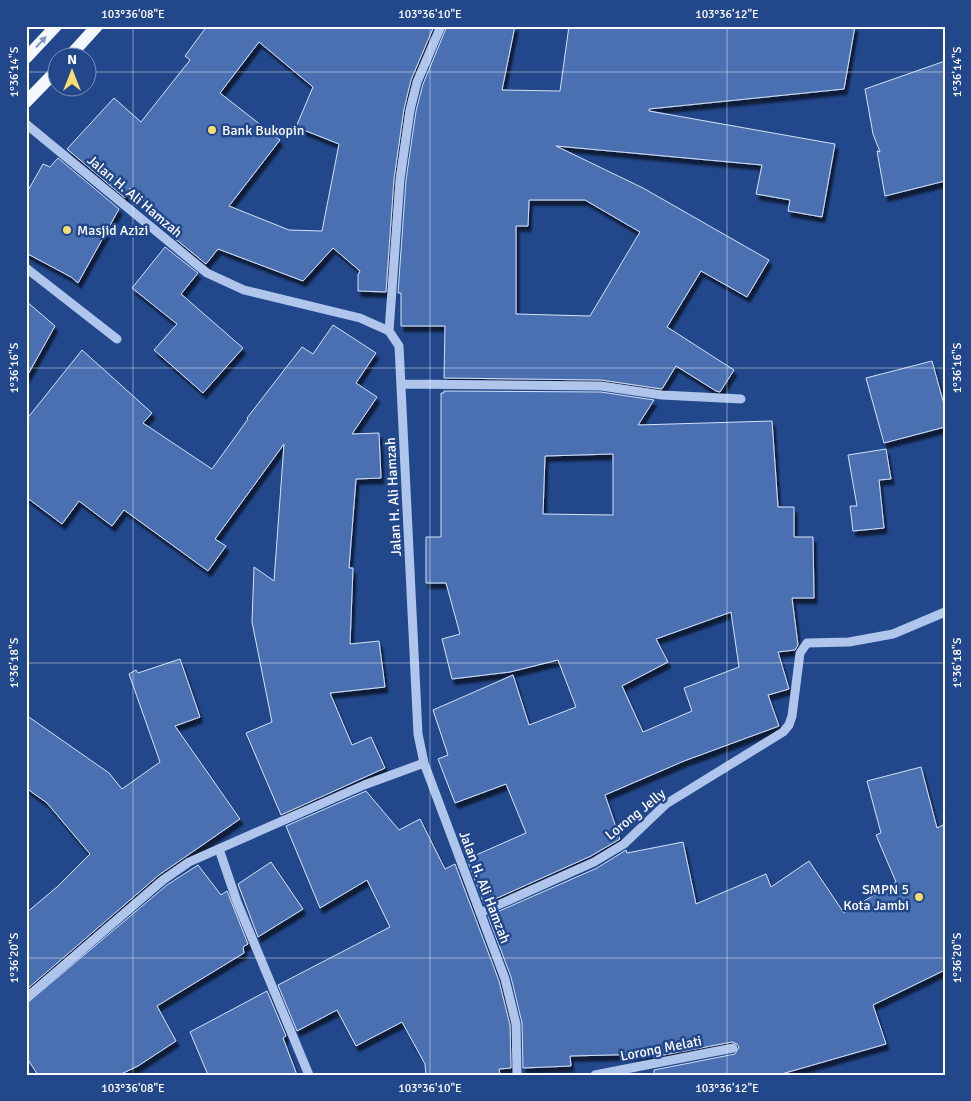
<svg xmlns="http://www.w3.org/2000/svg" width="971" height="1101" viewBox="0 0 971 1101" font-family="Signika,sans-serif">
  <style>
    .building { fill: #4b70b2; stroke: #d4e1f8; fill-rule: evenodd; filter: url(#shadow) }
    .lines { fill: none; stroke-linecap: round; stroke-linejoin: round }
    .minor { stroke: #afc5eb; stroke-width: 9 }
    .major { stroke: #f4f7fe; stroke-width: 12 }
    .oneway { fill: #8096bf }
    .ticks { fill: none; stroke: #fff; stroke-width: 1; stroke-opacity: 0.45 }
    .poi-dot { fill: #f7dc71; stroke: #22478b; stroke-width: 2 }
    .labels { text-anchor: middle; stroke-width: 5; stroke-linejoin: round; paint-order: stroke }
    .poi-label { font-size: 14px; fill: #fff; stroke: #22478b; text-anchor: start }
    .street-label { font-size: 14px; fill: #fff; stroke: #22478b }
    .neatline { fill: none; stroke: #fff; stroke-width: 2 }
    .ticks-label { font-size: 12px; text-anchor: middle; fill: #fff }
  </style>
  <defs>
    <filter id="shadow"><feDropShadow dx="3" dy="5.5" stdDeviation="1" flood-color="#0009"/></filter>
  </defs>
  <rect width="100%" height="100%" fill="#22478b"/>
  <path class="building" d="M 207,26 L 434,26 L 411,80 L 404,109 L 394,179 L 386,292 L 358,291 L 358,275 L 360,271 L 333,248 L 303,281 L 218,249 L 206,264 L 173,237 L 178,231 L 130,188 L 125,198 L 67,149 L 114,98 L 141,122 L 190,60 L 185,56 ZM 259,42 L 313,87 L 296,127 L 339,144 L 322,231 L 289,230 L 229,206 L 280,140 L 220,93 Z
    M 447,26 L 515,26 L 502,90 L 560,91 L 569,26 L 855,26 L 844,89 L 649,109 L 649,111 L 835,144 L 822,217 L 788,211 L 790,200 L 756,194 L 762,165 L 556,146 L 643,188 L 769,260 L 747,297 L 701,271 L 667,327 L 734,370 L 720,392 L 716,391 L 676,366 L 662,389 L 601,380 L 444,378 L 445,326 L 401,326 L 401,293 L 398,293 L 406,180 L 416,111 L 423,84 ZM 529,200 L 585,200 L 640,232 L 590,316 L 516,314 L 516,226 L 528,226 Z
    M 945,61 L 945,181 L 885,196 L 877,151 L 880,152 L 873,134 L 865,89 Z
    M 58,158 L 119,209 L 78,283 L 71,277 L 26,253 L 26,194 L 43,164 L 50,167 Z
    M 165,247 L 198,273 L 181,294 L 243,348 L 203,393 L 154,350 L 177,324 L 132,288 Z
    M 26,301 L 55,326 L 26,378 Z
    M 333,325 L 376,353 L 356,383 L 377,397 L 352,434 L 379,433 L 381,478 L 356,479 L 349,568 L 353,568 L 350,644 L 379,641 L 385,687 L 330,693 L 352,745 L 371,737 L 385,768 L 281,815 L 246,733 L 272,722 L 252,622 L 254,567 L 274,581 L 284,444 L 215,539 L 226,546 L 208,571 L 124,510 L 112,526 L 79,501 L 62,524 L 26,497 L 26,420 L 82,350 L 152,413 L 143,423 L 212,469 L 248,419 L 247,418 L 302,347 L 313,354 Z
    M 932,361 L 945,408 L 945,427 L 884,443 L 866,378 Z
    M 444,391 L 601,392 L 654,400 L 638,425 L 772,421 L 778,507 L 794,507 L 794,537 L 813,537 L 814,598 L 792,598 L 798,645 L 795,650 L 778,652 L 789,689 L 768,695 L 779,726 L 684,761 L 605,795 L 620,839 L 591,856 L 484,904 L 467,859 L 526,833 L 506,784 L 455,803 L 438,759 L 448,755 L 433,710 L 513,675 L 529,725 L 576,707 L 558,660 L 510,672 L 452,679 L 442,639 L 460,634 L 446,583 L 426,583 L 426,537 L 441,537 L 441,393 L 444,393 ZM 613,454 L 613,515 L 543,514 L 545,456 ZM 731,612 L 739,667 L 684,688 L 692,711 L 643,732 L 622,686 L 668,662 L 656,639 Z
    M 886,449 L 891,479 L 879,480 L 884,528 L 853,531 L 850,506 L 857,506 L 848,455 Z
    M 180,659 L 200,717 L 175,726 L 240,819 L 159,875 L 26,990 L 26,913 L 57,887 L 90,854 L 47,803 L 26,788 L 26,715 L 109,773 L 122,789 L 160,762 L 129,674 L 136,670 L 138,673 Z
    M 921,767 L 937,828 L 945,824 L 945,970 L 873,1005 L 886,1044 L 778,1075 L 654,1075 L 654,1070 L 735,1054 L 739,1047 L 737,1044 L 732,1042 L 653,1057 L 652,1054 L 570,1056 L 571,1066 L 523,1068 L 522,1023 L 511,977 L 488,916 L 597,868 L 626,850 L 627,853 L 683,842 L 696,904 L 766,874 L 771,887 L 809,861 L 844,913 L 896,882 L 876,835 L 881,833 L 867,781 Z
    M 366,791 L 399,830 L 420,819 L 445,869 L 455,864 L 499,981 L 510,1025 L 511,1068 L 499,1069 L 500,1075 L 426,1075 L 425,1064 L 402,1022 L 356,1046 L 337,1010 L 297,1031 L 278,985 L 390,927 L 367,880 L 320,908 L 286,826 Z
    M 271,862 L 303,909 L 258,937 L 238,884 Z
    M 198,865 L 221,895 L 227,891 L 248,944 L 243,947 L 244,953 L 157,1006 L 176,1041 L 138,1066 L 119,1075 L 38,1075 L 26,1057 L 26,1004 L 167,885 Z
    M 267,991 L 286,1036 L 283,1038 L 297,1075 L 208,1075 L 190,1032 Z"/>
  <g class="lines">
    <path class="minor" d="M 26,124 L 207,273 L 244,290 L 360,318 L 389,331 L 399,346 L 418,734 L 424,763 L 505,979 L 516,1024 L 517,1075
      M 26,268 L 117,339
      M 389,331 L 400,179 L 410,110 L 417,82 L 441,26
      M 401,384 L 601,386 L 662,395 L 741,399
      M 219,849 L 237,902 L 309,1075
      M 480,913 L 594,862 L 624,844 L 666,804 L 783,732 L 789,725 L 792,716 L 800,653 L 807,643 L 849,642 L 893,634 L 945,612
      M 26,998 L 163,880 L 189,862 L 364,785 L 424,763
      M 595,1075 L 733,1048"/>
    <path class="major" d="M 26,58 L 56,26
      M 68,58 L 97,26
      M 26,102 L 58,69"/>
  </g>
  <defs><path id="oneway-solid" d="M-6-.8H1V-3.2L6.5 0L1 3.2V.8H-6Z" transform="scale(1.25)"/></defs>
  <use class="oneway" href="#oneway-solid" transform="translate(41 42) rotate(-47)"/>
  <path class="ticks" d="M 133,26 L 133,1075M 430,26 L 430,1075M 727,26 L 727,1075M 26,72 L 58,72M 88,72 L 945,72M 26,368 L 945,368M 26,663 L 945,663M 26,958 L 945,958"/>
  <g class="poi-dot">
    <circle cx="212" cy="130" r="5"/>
    <circle cx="67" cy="230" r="5"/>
    <circle cx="919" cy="897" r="5"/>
  </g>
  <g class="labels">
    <g class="poi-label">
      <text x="222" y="135">Bank Bukopin</text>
      <text x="77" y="235">Masjid Azizi</text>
      <text x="909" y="894" text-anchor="end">SMPN 5<tspan x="909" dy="16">Kota Jambi</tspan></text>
    </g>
    <g class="street-label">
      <text transform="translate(135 196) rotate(40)" y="5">Jalan H. Ali Hamzah</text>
      <text transform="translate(393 497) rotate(-93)" y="5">Jalan H. Ali Hamzah</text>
      <text transform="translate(635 814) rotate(-39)" y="5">Lorong Jelly</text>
      <text transform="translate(485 887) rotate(69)" y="5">Jalan H. Ali Hamzah</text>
      <text transform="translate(661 1048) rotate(-11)" y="5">Lorong Melati</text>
    </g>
  </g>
  <rect width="971" height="1101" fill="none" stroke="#22478b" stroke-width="55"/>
  <g transform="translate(72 72)"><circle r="24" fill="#22478b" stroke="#7a91b9"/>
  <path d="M0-4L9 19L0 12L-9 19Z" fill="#f7dc71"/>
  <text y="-8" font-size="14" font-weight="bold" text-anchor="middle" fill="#ffffff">N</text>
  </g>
  <rect x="28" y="28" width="916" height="1046" class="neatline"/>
  <g class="ticks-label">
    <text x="133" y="18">103°36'08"E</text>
    <text x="430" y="18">103°36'10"E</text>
    <text x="727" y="18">103°36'12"E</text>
    <text transform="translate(14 72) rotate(-90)" y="4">1°36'14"S</text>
    <text transform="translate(957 72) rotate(-90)" y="4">1°36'14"S</text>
    <text transform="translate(14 368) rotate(-90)" y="4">1°36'16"S</text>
    <text transform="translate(957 368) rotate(-90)" y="4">1°36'16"S</text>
    <text transform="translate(14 663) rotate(-90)" y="4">1°36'18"S</text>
    <text transform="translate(957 663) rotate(-90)" y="4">1°36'18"S</text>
    <text transform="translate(14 958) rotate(-90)" y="4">1°36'20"S</text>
    <text transform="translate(957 958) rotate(-90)" y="4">1°36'20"S</text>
    <text x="133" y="1092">103°36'08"E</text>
    <text x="430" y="1092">103°36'10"E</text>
    <text x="727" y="1092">103°36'12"E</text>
  </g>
</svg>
